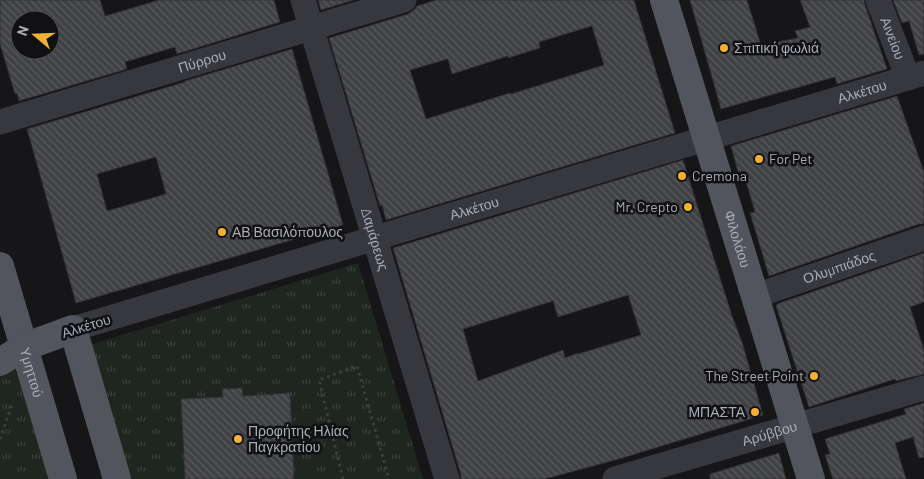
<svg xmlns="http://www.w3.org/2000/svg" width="924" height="479" viewBox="0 0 924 479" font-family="Barlow,sans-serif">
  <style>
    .park { fill: url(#park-tufts) }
    .building { fill: url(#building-back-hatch); stroke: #303034; fill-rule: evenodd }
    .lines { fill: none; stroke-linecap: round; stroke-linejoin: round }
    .path { stroke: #3d3f44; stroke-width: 3; stroke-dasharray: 2.5 4; stroke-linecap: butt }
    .minor { stroke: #37383d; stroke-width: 25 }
    .major { stroke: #53555c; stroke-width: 28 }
    .poi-dot { fill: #f2b134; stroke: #111113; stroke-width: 2 }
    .labels { text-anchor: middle; stroke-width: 5; stroke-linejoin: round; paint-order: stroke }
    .street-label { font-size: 14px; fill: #a8adb8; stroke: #111113 }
    .poi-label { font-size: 14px; fill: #a8adb8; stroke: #111113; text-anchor: start }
  </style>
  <defs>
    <pattern id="park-tufts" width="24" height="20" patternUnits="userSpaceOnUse" patternTransform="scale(1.25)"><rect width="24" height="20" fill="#1e261f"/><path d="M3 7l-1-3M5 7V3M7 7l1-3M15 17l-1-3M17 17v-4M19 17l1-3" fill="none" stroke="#3c433d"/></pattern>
    <pattern id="building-back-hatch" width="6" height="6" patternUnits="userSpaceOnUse" patternTransform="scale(1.25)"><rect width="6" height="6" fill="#404145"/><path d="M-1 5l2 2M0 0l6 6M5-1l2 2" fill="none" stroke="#595a5e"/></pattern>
  </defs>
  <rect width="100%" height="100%" fill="#161618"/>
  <path class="park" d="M 358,263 L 423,479 L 126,479 L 86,346 Z
    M 24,347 L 63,479 L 0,479 L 0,362 Z"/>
  <path class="building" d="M 0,0 L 100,0 L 105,16 L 159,0 L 274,0 L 280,22 L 177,54 L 175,47 L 125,62 L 127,69 L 19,101 L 17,93 L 15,94 L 0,44 ZM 20,20 L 50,20 L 50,50 L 20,50 Z
    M 318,0 L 354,0 L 321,10 Z
    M 436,0 L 634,0 L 675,133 L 386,220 L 382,205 L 380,206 L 329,38 L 408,14 L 414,10 L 417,6 ZM 592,26 L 604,65 L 511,94 L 510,93 L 426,119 L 410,70 L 448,59 L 452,74 L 508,56 L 508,58 L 540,48 L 539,42 Z
    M 690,0 L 747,0 L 761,45 L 798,38 L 795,31 L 810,27 L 800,0 L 864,0 L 865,5 L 887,69 L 837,84 L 835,77 L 721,109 Z
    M 893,0 L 924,0 L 924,54 L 919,55 L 909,21 L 902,23 Z
    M 292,49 L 343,225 L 76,303 L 27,129 L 185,82 L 185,81 ZM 156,157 L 166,194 L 107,211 L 97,174 Z
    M 897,96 L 924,172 L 924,224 L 919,224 L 769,276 L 750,213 L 755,212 L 743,171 L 738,172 L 731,146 Z
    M 683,160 L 732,316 L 742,342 L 763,415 L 619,459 L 545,479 L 461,479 L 461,475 L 393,248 ZM 628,295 L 641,335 L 578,354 L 578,353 L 565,358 L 563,350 L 478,381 L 463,329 L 553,301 L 558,317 Z
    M 924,253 L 924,302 L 910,307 L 924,350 L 924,374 L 896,381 L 895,379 L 809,407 L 776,306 L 777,305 L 777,304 Z
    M 242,388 L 243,396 L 290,393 L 294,479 L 185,479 L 181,399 L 223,397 L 222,389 Z
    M 924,403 L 924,457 L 919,458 L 913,437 L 895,443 L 906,479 L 833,479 L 825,455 L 830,454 L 825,439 L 906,414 L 904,409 Z
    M 779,453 L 786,479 L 710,479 L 710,474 Z"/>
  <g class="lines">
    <path class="path" d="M 0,439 L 13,402
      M 343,479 L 319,380 L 357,366 L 389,479"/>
    <g class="minor">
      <path id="s1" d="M 303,0 L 447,479"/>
      <path id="s2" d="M 878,0 L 908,78"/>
      <path id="s3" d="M 0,122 L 404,0"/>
      <path id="s4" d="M 755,296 L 924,238"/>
      <path id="s5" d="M 73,329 L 924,73"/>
      <path id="s6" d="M 615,479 L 924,388"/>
    </g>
    <g class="major">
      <path id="s7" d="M 664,0 L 811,479"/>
      <path id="s8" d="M 0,266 L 63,479"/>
      <path d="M 0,362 L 24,347 L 73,329 L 117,479"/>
    </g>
  </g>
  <g class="poi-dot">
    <circle cx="724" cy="48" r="5"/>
    <circle cx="759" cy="159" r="5"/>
    <circle cx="682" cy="176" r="5"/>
    <circle cx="688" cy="207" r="5"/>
    <circle cx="222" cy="232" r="5"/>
    <circle cx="814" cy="376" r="5"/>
    <circle cx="755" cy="412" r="5"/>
    <circle cx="238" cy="439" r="5"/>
  </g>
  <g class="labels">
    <g class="street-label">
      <text dy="5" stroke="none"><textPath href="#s2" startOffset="41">Αινείου</textPath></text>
      <text dy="5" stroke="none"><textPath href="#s3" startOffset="211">Πύρρου</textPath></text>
      <text dy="5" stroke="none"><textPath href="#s5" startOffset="824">Αλκέτου</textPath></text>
      <text dy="5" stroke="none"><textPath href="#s5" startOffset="419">Αλκέτου</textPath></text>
      <text dy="5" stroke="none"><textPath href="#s1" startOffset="250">Δαμάρεως</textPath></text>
      <text dy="5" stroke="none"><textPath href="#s7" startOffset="250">Φιλολάου</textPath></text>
      <text dy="5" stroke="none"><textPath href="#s4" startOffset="89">Ολυμπιάδος</textPath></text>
      <text transform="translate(86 326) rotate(-17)" y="5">Αλκέτου</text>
      <text dy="5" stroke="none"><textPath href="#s8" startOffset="111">Υμηττού</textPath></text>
      <text dy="5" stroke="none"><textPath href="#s6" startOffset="161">Αρύββου</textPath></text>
    </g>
    <g class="poi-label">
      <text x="734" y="53">Σπιτική φωλιά</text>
      <text x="769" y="164">For Pet</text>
      <text x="692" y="181">Cremona</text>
      <text x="678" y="212" text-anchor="end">Mr. Crepto</text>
      <text x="232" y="237">ΑΒ Βασιλόπουλος</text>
      <text x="804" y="381" text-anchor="end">The Street Point</text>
      <text x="745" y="417" text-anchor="end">ΜΠΑΣΤΑ</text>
      <text x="248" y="436">Προφήτης Ηλίας<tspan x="248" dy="16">Παγκρατίου</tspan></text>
    </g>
  </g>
  <g transform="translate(35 35) rotate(289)"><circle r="24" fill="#111113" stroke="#4d4f55"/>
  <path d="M0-4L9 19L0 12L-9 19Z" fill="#f2b134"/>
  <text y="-8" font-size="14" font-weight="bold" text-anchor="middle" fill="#a8adb8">N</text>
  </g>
</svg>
